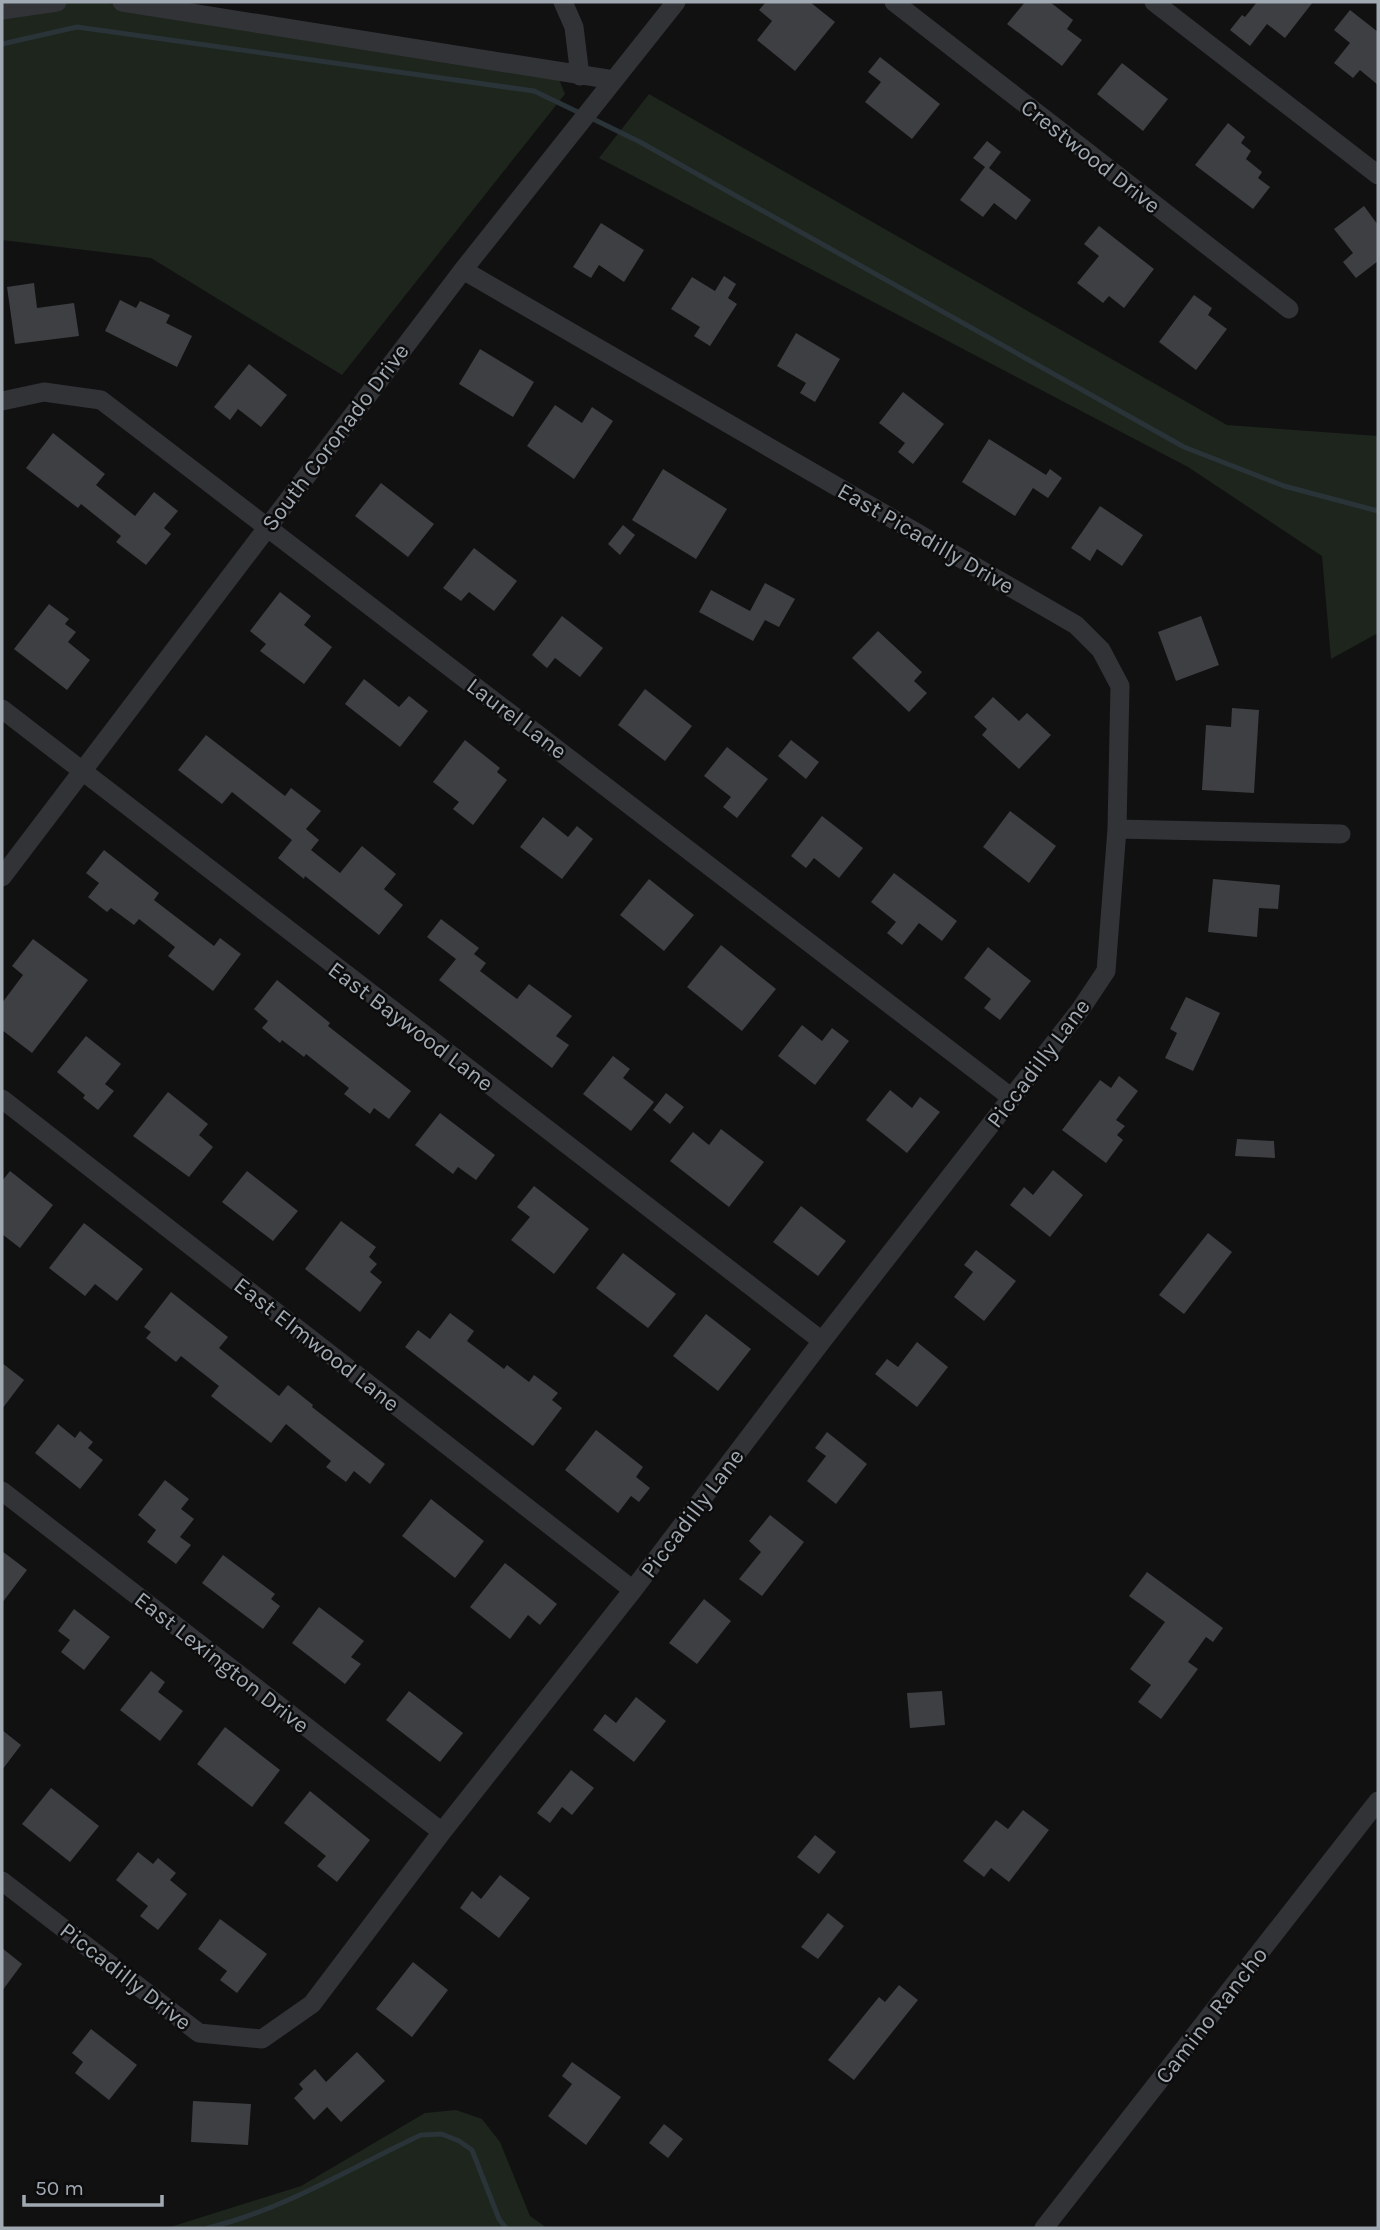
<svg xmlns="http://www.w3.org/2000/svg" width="1380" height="2230" viewBox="0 0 1380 2230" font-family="Karla,sans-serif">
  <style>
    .green { fill: #1d251d }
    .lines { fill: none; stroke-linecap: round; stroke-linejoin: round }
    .stream { stroke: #293338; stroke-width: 5 }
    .building { fill: #3d3f42 }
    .minor { stroke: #323337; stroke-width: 19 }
    .labels { text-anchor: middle; stroke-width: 5; stroke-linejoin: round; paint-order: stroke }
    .street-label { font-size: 23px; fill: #a1aab3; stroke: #0c0c0d }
  </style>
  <rect width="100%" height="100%" fill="#111112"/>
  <path class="green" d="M 67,2 L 108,3 L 558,77 L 565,94 L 342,375 L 151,258 L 2,240 L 2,12 Z
    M 649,94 L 1227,425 L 1378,436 L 1378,633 L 1331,659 L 1322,556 L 1188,467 L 599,158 Z
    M 456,2110 L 482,2119 L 500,2142 L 530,2216 L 547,2228 L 167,2228 L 301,2186 L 425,2113 Z"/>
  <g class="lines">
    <path class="stream" d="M 2,44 L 77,27 L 534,91 L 582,114
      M 591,118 L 640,142 L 1184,447 L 1284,486 L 1378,511
      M 208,2228 C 285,2209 350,2168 421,2135 L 442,2134 L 459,2141 L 472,2150 L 499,2219 L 506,2228"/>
  </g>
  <path class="building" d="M 766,2 L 810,2 L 835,22 L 795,71 L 757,40 L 772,21 L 759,10 Z
    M 1025,2 L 1050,2 L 1073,20 L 1067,29 L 1082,40 L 1062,66 L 1007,24 Z
    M 1257,2 L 1313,2 L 1285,38 L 1267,24 L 1250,46 L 1230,30 L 1242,15 L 1245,17 Z
    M 1350,10 L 1378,32 L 1378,85 L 1360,70 L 1353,78 L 1334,63 L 1350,43 L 1334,30 Z
    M 880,57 L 940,104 L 912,139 L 865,102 L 881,82 L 868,72 Z
    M 1122,63 L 1168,99 L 1143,131 L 1097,94 Z
    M 1228,123 L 1245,137 L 1241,143 L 1251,151 L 1246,159 L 1262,172 L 1258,178 L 1270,187 L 1253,209 L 1195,165 Z
    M 987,141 L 1001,152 L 989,168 L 1031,200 L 1016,220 L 994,203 L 983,217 L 960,200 L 985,167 L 973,158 Z
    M 1364,206 L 1378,225 L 1378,261 L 1356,278 L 1343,262 L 1353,253 L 1334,229 Z
    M 601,223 L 644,250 L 624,282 L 599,265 L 591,278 L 573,267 Z
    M 1099,226 L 1154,269 L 1124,308 L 1109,296 L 1103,303 L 1077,283 L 1099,256 L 1084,244 Z
    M 724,276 L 736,284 L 728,298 L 737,304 L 710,346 L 694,336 L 700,327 L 671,309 L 692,277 L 715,291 Z
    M 34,283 L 37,308 L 74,303 L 79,336 L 15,344 L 7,287 Z
    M 1194,295 L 1212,308 L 1208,315 L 1227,329 L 1196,370 L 1159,342 Z
    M 120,300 L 136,308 L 140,301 L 170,315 L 166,323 L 192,336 L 177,367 L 105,331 Z
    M 796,333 L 840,359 L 815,402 L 800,393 L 806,383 L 777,366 Z
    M 480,349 L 534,382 L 513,417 L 459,384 Z
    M 249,364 L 287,395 L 261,427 L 238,409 L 230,420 L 214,407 Z
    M 903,392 L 944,424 L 913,464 L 898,452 L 905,443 L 879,423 Z
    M 555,405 L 582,423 L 592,407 L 613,421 L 574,479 L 527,446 Z
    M 53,433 L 105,474 L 96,485 L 135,516 L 154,492 L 178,511 L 164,528 L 171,534 L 146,565 L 116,542 L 121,536 L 81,504 L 78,508 L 26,468 Z
    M 989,439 L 1046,475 L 1050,469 L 1062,478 L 1048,498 L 1033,488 L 1015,516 L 962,482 Z
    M 663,469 L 727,509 L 696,559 L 632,520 Z
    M 381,483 L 434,524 L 408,557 L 355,516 Z
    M 1100,506 L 1143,535 L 1122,566 L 1097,549 L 1090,561 L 1071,548 Z
    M 623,525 L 635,535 L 620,555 L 608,544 Z
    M 474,548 L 517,581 L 494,611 L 469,592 L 461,601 L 443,588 Z
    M 765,583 L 795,599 L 779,627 L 765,620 L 753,641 L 699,612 L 711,590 L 750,611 Z
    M 280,592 L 311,616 L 304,625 L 332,647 L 304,684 L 260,651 L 266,644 L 250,631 Z
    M 49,604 L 69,619 L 65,624 L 76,632 L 68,642 L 90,660 L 67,690 L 14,649 Z
    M 562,616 L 603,648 L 580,677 L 555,658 L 547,668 L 532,655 Z
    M 1201,616 L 1219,665 L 1176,681 L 1158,632 Z
    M 878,631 L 922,672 L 914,681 L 927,693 L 909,712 L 852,658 Z
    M 364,679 L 399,707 L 409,696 L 428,711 L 400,747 L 345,704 Z
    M 645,689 L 692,726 L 665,761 L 618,725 Z
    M 993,697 L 1019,721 L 1027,713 L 1051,735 L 1019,769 L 982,735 L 987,729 L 974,717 Z
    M 1232,708 L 1259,710 L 1254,793 L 1202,790 L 1206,725 L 1231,727 Z
    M 206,735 L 285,796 L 291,788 L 321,811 L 306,829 L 319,840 L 311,850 L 340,873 L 362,846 L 396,874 L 384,889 L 403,905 L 379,935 L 305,876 L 304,879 L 278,858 L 292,840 L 232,792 L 222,804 L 178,770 Z
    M 465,740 L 500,768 L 497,772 L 507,780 L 473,825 L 453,809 L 459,802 L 433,782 Z
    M 791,740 L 819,762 L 806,779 L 778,756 Z
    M 727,747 L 768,779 L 737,818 L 723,807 L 731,797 L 704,776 Z
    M 1010,811 L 1056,846 L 1029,883 L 983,847 Z
    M 822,816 L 863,848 L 839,878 L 814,858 L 806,868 L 791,856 Z
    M 543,817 L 568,837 L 577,826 L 593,839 L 562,879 L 520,847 Z
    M 104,850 L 159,893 L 154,900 L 214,946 L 220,938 L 241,954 L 213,991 L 168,956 L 175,947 L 139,919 L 134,925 L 111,908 L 107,912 L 88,897 L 99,883 L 86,873 Z
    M 894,873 L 957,921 L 942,941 L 919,923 L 902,945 L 887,933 L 896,922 L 871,902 Z
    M 649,879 L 694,915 L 664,951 L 620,915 Z
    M 1213,879 L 1280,885 L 1278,909 L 1259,908 L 1257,937 L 1208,932 Z
    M 441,919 L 479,948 L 474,954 L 486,963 L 480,971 L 517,999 L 529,984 L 572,1016 L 556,1036 L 569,1045 L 552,1068 L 439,980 L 456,959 L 427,937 Z
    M 33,939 L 88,980 L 32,1053 L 2,1030 L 2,1003 L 23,975 L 12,966 Z
    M 721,945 L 776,989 L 742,1031 L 687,987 Z
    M 988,947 L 1031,981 L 1000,1020 L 984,1008 L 991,999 L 964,978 Z
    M 277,980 L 330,1023 L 328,1026 L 411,1091 L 389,1119 L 374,1108 L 370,1114 L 344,1094 L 349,1088 L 306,1054 L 304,1057 L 282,1040 L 280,1043 L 262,1028 L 268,1021 L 254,1009 Z
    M 1186,997 L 1220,1013 L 1193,1071 L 1165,1058 L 1177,1033 L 1170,1029 Z
    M 802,1025 L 822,1041 L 832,1028 L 849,1041 L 815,1085 L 778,1056 Z
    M 86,1036 L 121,1064 L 105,1084 L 114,1091 L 98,1110 L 83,1098 L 85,1095 L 57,1072 Z
    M 613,1056 L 630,1069 L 623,1078 L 654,1102 L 631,1131 L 583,1094 Z
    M 1119,1076 L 1138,1091 L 1116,1120 L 1125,1126 L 1117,1135 L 1123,1140 L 1106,1163 L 1062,1130 L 1100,1080 L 1111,1088 Z
    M 890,1090 L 912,1108 L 920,1097 L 940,1112 L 907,1153 L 866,1120 Z
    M 168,1092 L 208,1124 L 199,1135 L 213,1147 L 189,1177 L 133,1136 Z
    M 666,1093 L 684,1107 L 670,1124 L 653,1110 Z
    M 440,1113 L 495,1155 L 476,1180 L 458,1167 L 453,1174 L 415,1145 Z
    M 721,1129 L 764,1162 L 729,1207 L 670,1161 L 693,1132 L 709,1145 Z
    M 1237,1139 L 1274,1141 L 1275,1158 L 1235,1156 Z
    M 1053,1170 L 1083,1195 L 1050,1237 L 1010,1205 L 1024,1187 L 1033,1195 Z
    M 10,1171 L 53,1205 L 20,1248 L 2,1234 L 2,1181 Z
    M 247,1171 L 298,1211 L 273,1241 L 222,1202 Z
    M 534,1186 L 589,1229 L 554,1274 L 511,1240 L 530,1217 L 517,1207 Z
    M 801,1206 L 846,1241 L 818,1276 L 773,1242 Z
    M 341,1221 L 376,1247 L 369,1257 L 377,1264 L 370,1272 L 382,1282 L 360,1312 L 305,1269 Z
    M 84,1223 L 143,1269 L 117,1301 L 95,1284 L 85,1296 L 49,1268 Z
    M 1208,1233 L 1232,1252 L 1184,1314 L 1159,1295 Z
    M 976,1250 L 1016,1281 L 984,1321 L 954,1297 L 973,1272 L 964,1265 Z
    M 623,1253 L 676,1294 L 648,1328 L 596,1288 Z
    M 171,1292 L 228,1337 L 219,1348 L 279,1396 L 288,1385 L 313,1405 L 312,1407 L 385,1464 L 370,1484 L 354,1471 L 346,1482 L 326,1467 L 331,1461 L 286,1424 L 271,1443 L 211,1396 L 219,1386 L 181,1356 L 176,1362 L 146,1338 L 151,1332 L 144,1327 Z
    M 450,1313 L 474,1331 L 467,1341 L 504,1369 L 507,1365 L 529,1382 L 534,1375 L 558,1393 L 552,1400 L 562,1408 L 533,1446 L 405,1347 L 418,1330 L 430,1339 Z
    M 706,1314 L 751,1349 L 718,1391 L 673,1356 Z
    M 917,1342 L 948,1367 L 917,1407 L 875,1374 L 887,1359 L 898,1367 Z
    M 2,1363 L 24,1380 L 2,1409 Z
    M 58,1424 L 75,1438 L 80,1431 L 93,1442 L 88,1448 L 103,1460 L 80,1489 L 35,1453 Z
    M 596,1430 L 643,1467 L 636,1477 L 650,1488 L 639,1502 L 631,1496 L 618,1513 L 565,1470 Z
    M 827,1432 L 867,1464 L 836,1504 L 807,1481 L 826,1456 L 815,1448 Z
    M 165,1480 L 189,1499 L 181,1509 L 194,1519 L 180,1537 L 191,1545 L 176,1564 L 147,1542 L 156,1530 L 138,1515 Z
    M 431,1499 L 484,1541 L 455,1578 L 402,1536 Z
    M 770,1515 L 804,1542 L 762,1596 L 739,1579 L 761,1552 L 749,1541 Z
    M 2,1551 L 27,1570 L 2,1603 Z
    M 223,1555 L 275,1594 L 271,1599 L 280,1606 L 263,1629 L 202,1583 Z
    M 505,1563 L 557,1604 L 540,1625 L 528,1615 L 510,1639 L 470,1607 Z
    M 1147,1572 L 1223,1628 L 1213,1642 L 1206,1637 L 1188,1662 L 1198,1669 L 1161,1719 L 1138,1702 L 1151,1685 L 1130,1669 L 1165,1622 L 1129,1596 Z
    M 704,1599 L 731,1621 L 697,1664 L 669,1643 Z
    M 319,1607 L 364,1641 L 351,1657 L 361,1664 L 345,1684 L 292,1643 Z
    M 74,1609 L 110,1637 L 84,1670 L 61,1652 L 70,1640 L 58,1631 Z
    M 151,1671 L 165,1682 L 158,1692 L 183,1711 L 160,1741 L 120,1710 Z
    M 409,1691 L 463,1733 L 440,1762 L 386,1720 Z
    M 942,1691 L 945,1725 L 910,1728 L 907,1693 Z
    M 636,1697 L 666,1721 L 634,1762 L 593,1730 L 605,1714 L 616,1723 Z
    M 225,1727 L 280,1770 L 252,1807 L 197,1764 Z
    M 2,1730 L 21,1745 L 2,1770 Z
    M 571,1770 L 594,1788 L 572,1815 L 562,1807 L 550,1823 L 537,1813 Z
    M 51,1788 L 99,1826 L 70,1862 L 22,1824 Z
    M 310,1791 L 370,1840 L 337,1882 L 317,1866 L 326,1856 L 284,1823 Z
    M 1023,1810 L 1049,1830 L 1009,1882 L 991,1868 L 984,1877 L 963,1861 L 996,1820 L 1008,1829 Z
    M 815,1835 L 836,1852 L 819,1874 L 797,1857 Z
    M 138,1852 L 153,1864 L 158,1858 L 176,1873 L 170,1880 L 187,1894 L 158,1930 L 140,1916 L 148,1906 L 116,1880 Z
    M 500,1875 L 530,1898 L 499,1938 L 460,1908 L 472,1891 L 481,1899 Z
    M 828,1913 L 844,1926 L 818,1959 L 801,1947 Z
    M 220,1919 L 267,1954 L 237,1993 L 220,1980 L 227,1971 L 198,1949 Z
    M 2,1948 L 22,1964 L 2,1991 Z
    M 413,1962 L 448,1990 L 412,2037 L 376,2009 Z
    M 899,1985 L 918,2000 L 854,2080 L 828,2060 L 879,1997 L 885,2002 Z
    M 91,2029 L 137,2065 L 109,2100 L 75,2073 L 83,2062 L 72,2053 Z
    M 357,2052 L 385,2081 L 341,2122 L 327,2107 L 314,2120 L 294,2098 L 303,2089 L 299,2084 L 315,2069 L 326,2082 Z
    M 572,2062 L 621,2097 L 586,2145 L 548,2116 L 572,2084 L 562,2076 Z
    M 193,2101 L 251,2104 L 248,2145 L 191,2142 Z
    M 664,2124 L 683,2139 L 668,2158 L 649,2143 Z"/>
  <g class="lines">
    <path class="minor" d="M 122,2 L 614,80
      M 563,2 L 574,27 L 580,76
      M 894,2 L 1289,309
      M 1154,2 L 1378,175
      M 2,10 L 57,2
      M 2,401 L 44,392 L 101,400 L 1012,1098
      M 2,709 L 822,1341
      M 1117,829 L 1341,834
      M 2,877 L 463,270 L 676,2
      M 2,1099 L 633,1590
      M 2,1491 L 442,1832
      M 2,1881 L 199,2033 L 262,2039 L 312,2004 L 442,1832 L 633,1590 L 822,1341 L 1080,1010 L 1106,971 L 1117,829 L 1120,686 L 1101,650 L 1076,625 L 463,270
      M 1044,2228 L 1378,1801"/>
  </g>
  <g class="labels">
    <g class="street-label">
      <text transform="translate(1091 156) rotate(38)" y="8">Crestwood Drive</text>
      <text transform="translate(335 437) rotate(-53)" y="8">South Coronado Drive</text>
      <text transform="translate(926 538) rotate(30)" y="8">East Picadilly Drive</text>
      <text transform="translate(517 718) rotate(37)" y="8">Laurel Lane</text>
      <text transform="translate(411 1026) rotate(37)" y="8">East Baywood Lane</text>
      <text transform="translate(1038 1063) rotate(-53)" y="8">Piccadilly Lane</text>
      <text transform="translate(317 1344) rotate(38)" y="8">East Elmwood Lane</text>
      <text transform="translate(692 1513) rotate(-53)" y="8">Piccadilly Lane</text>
      <text transform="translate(222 1662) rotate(38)" y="8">East Lexington Drive</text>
      <text transform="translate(126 1976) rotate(38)" y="8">Piccadilly Drive</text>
      <text transform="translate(1211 2015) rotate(-52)" y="8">Camino Rancho</text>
    </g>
  </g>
  <rect width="1380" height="2230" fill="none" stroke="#a1aab3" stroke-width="7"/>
  <path d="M24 2195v10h138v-10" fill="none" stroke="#a1aab3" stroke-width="3.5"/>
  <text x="35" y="2195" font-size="21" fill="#a1aab3" stroke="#0c0c0d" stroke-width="5" paint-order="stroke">50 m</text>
</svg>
